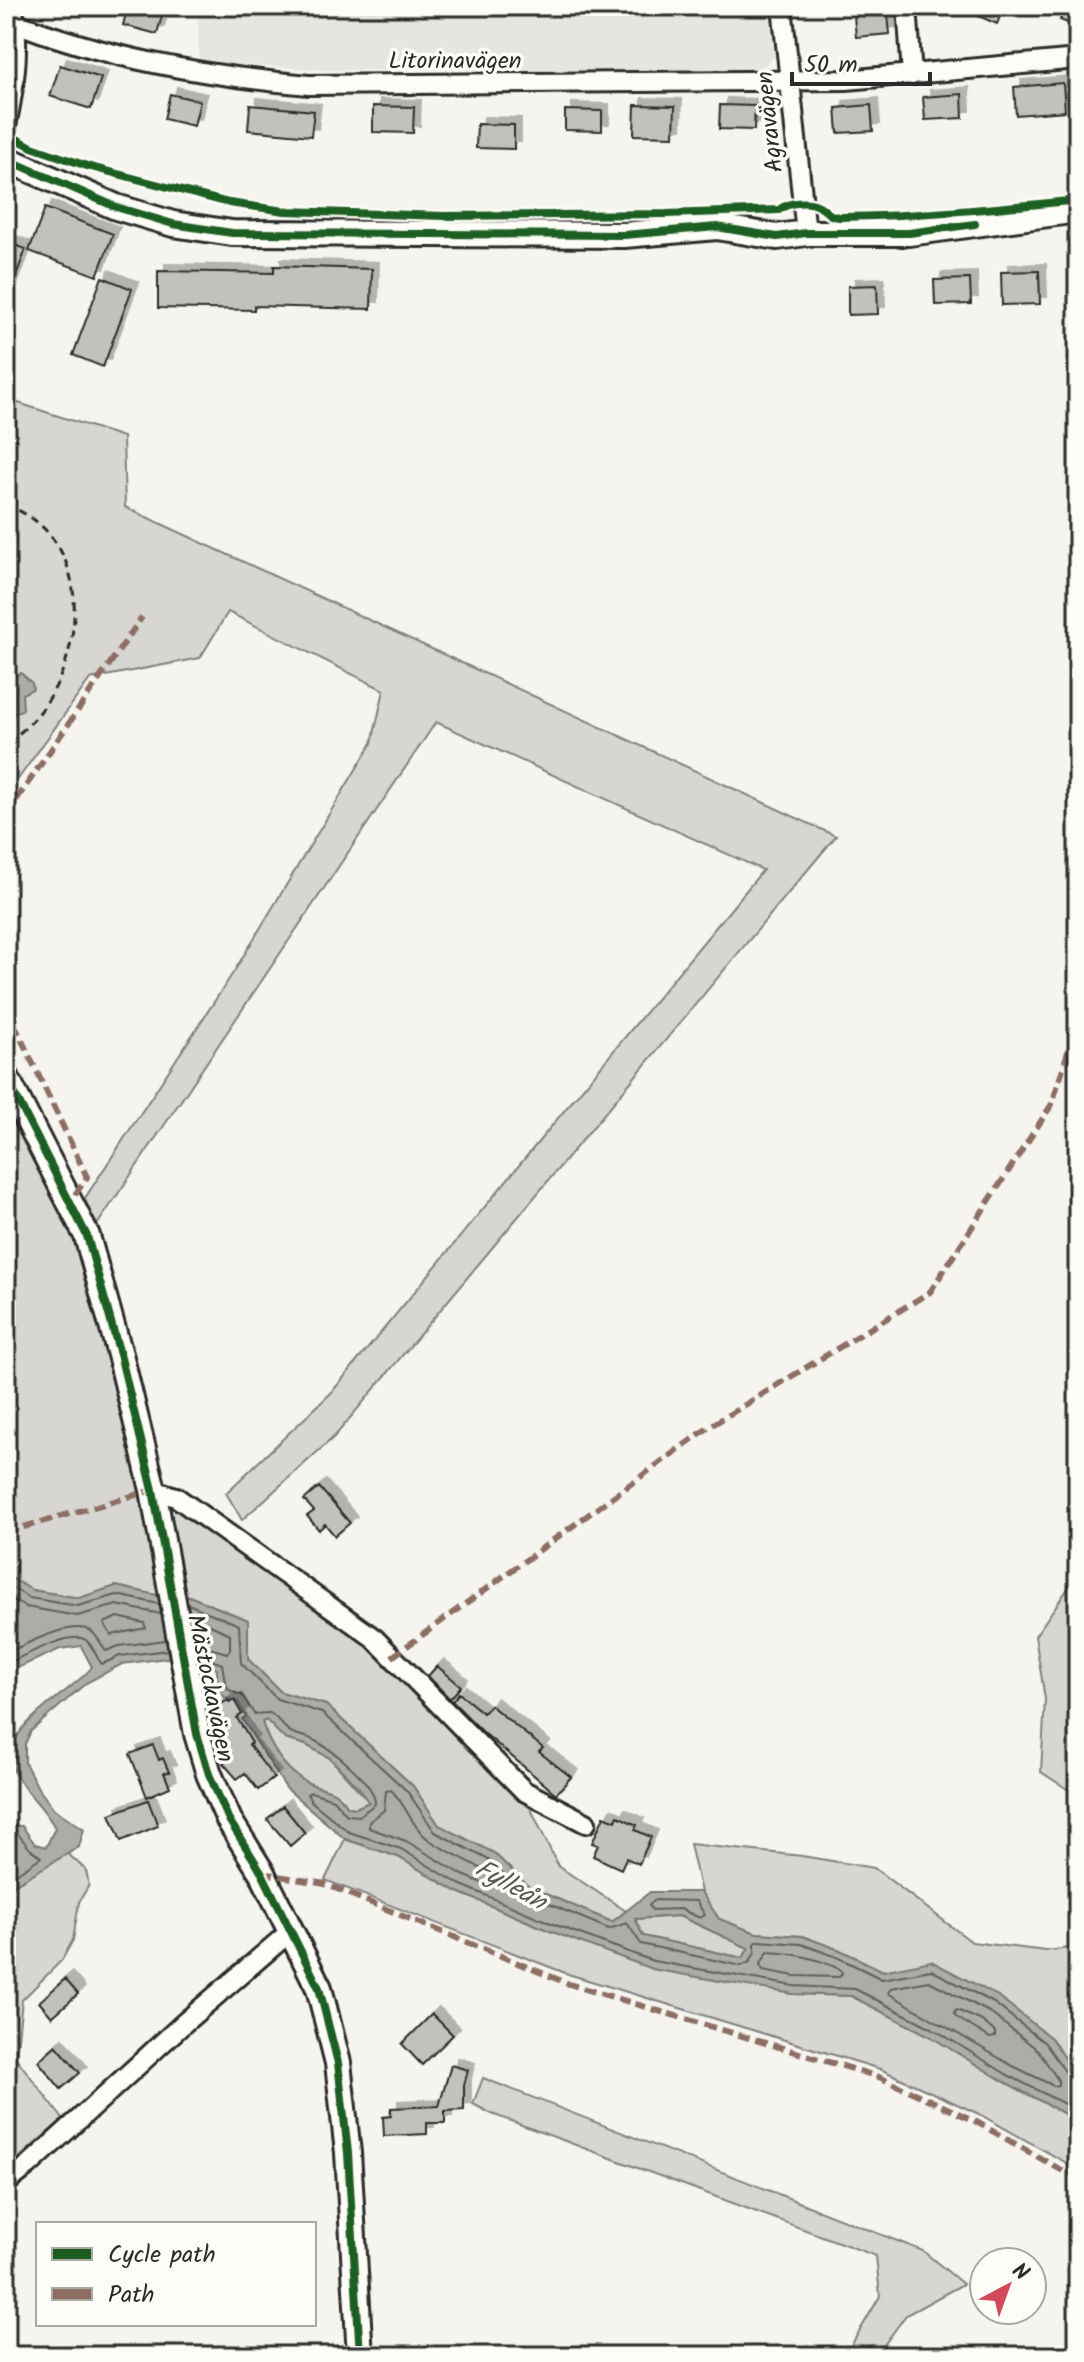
<svg xmlns="http://www.w3.org/2000/svg" width="1084" height="2362" viewBox="0 0 1084 2362" font-family="Kalam,sans-serif">
  <style>
    .built { fill: #e6e5e0 }
    .green { fill: #d7d6d2; stroke: #81807e; stroke-width: 2 }
    .water { fill: #adaca9; stroke: #797877; stroke-width: 2; fill-rule: evenodd }
    .lines { fill: none; stroke-linecap: round; stroke-linejoin: round }
    .shore { stroke: #5f5f5d; stroke-width: 2 }
    .building { fill: #c2c1be; stroke: #2b2b2b; stroke-width: 2; filter: url(#shadow) }
    .minor-casing { stroke: #2b2b2b; stroke-width: 24 }
    .tertiary-casing { stroke: #2b2b2b; stroke-width: 30 }
    .path { stroke: #2b2b2b; stroke-width: 3; stroke-dasharray: 8 6; stroke-linecap: butt }
    .minor { stroke: #fdfcf7; stroke-width: 18 }
    .tertiary { stroke: #fdfcf7; stroke-width: 24 }
    .quiet { stroke: #8d6e63; stroke-width: 6; stroke-dasharray: 12 6; stroke-linecap: butt }
    .cycleway-casing { stroke: #fdfcf7; stroke-width: 13 }
    .cycleway { stroke: #1b5e20; stroke-width: 8 }
    .labels { text-anchor: middle; stroke-width: 7; stroke-linejoin: round; paint-order: stroke }
    .street-label { font-size: 24px; fill: #2b2b2b; stroke: #fdfcf7 }
    .water-label { font-size: 26px; font-style: italic; fill: #585857; stroke: #fdfcf7 }
  </style>
  <defs>
    <filter id="shadow"><feDropShadow dx="7" dy="-7" stdDeviation="0" flood-color="#0004"/></filter>
  </defs>
  <rect width="100%" height="100%" fill="#f5f4ef"/>
  <filter id="ink" filterUnits="userSpaceOnUse"><feTurbulence type="fractalNoise" baseFrequency=".0125" numOctaves="2"/><feDisplacementMap in="SourceGraphic" scale="16" xChannelSelector="R" yChannelSelector="G"/><feConvolveMatrix kernelMatrix="1 2 1 2 8 2 1 2 1" color-interpolation-filters="sRGB"/></filter>
  <g filter="url(#ink)">
    <path class="built" d="M 198,6 L 771,6 L 775,56 L 758,70 L 327,70 L 199,62 Z"/>
    <path class="green" d="M 6,399 L 123,437 L 125,507 L 836,836 L 335,1436 L 242,1520 L 226,1493 L 331,1393 L 763,870 L 436,722 L 95,1228 L 85,1198 L 235,970 L 372,743 L 384,690 L 228,612 L 200,658 L 90,679 L 6,796 Z
      M 6,1105 L 76,1241 L 112,1360 L 161,1596 L 116,1586 L 80,1598 L 32,1590 L 6,1575 Z
      M 165,1507 L 176,1510 L 368,1645 L 531,1809 L 558,1866 L 626,1911 L 612,1922 L 529,1887 L 494,1853 L 439,1826 L 413,1786 L 326,1705 L 281,1692 L 248,1659 L 248,1620 L 184,1594 Z
      M 1078,1574 L 1078,1796 L 1041,1772 L 1045,1699 L 1035,1636 Z
      M 266,1719 L 285,1739 L 306,1745 L 330,1758 L 369,1802 L 356,1808 L 348,1807 C 333,1785 327,1792 306,1782 C 283,1770 269,1745 262,1722 Z
      M 345,1839 L 398,1857 L 456,1891 L 550,1931 L 743,1984 L 793,1994 L 851,1996 L 928,2035 L 1003,2081 L 1078,2121 L 1078,2166 L 1065,2162 L 979,2114 L 880,2069 L 568,1974 L 325,1880 Z
      M 690,1844 L 802,1856 L 874,1868 L 972,1942 L 1046,1951 L 1078,1947 L 1078,2077 L 1051,2038 L 931,1962 L 883,1971 L 840,1950 L 802,1936 L 756,1933 L 719,1919 L 701,1892 Z
      M 67,1853 L 86,1870 L 89,1885 L 79,1902 L 73,1940 L 62,1960 L 22,2000 L 16,2058 L 63,2119 L 6,2169 L 6,1902 L 12,1886 Z
      M 679,1916 L 749,1948 L 743,1958 L 643,1936 L 635,1919 Z
      M 483,2078 L 923,2251 L 963,2284 L 906,2315 L 876,2356 L 845,2356 L 880,2296 L 876,2256 L 492,2114 L 473,2104 Z"/>
    <path class="water" d="M 21,673 L 32,683 L 33,689 L 22,694 L 23,709 L 6,718 L 6,689 L 11,677 Z
      M 6,1575 L 32,1590 L 79,1598 L 116,1586 L 161,1596 L 184,1594 L 248,1620 L 248,1659 L 281,1692 L 326,1705 L 413,1786 L 439,1825 L 494,1853 L 529,1887 L 612,1922 L 650,1892 L 701,1892 L 719,1919 L 756,1933 L 802,1936 L 840,1950 L 883,1971 L 931,1961 L 998,1996 L 1051,2038 L 1078,2077 L 1078,2121 L 1003,2081 L 928,2035 L 851,1996 L 793,1994 L 652,1969 L 550,1931 L 456,1891 L 398,1857 L 345,1839 L 286,1788 L 242,1719 L 246,1717 L 238,1702 L 224,1697 L 217,1685 L 217,1669 L 174,1657 L 122,1664 L 86,1683 L 31,1731 L 25,1744 L 25,1763 L 38,1788 L 54,1809 L 84,1829 L 79,1847 L 12,1886 L 6,1902 L 6,1825 L 22,1826 L 35,1844 L 46,1847 L 55,1828 C 44,1806 22,1790 11,1767 C 0,1726 72,1693 92,1667 L 81,1646 L 60,1649 L 6,1673 ZM 266,1720 L 285,1739 L 306,1745 L 330,1758 L 361,1790 L 369,1802 L 356,1808 L 348,1807 C 333,1785 327,1792 306,1782 C 284,1770 269,1745 262,1722 ZM 679,1916 L 748,1948 L 748,1949 L 743,1958 L 643,1936 L 635,1919 Z"/>
    <g class="lines">
      <path class="shore" d="M 6,1584 L 29,1598 L 78,1606 L 117,1595 L 159,1604
        M 6,1596 L 26,1607 L 77,1616 L 117,1605 L 161,1614
        M 188,1604 L 239,1625 L 241,1663 L 277,1699 L 322,1713 L 407,1791 L 435,1832 L 489,1860 L 525,1894 L 609,1929 L 627,1923 L 641,1944 L 741,1966 L 750,1962 L 755,1952 L 755,1943 L 759,1941 L 801,1944 L 837,1957 L 882,1979 L 931,1970 L 994,2003 L 1045,2043 L 1069,2077 L 1078,2080
        M 190,1616 L 230,1634 L 230,1650 L 227,1653 L 195,1644
        M 118,1617 L 144,1623 L 146,1628 L 111,1635 L 104,1623 Z
        M 6,1653 C 25,1645 71,1619 91,1631 C 98,1636 101,1645 106,1651 L 119,1646 L 166,1640
        M 197,1655 L 222,1664 L 225,1682 L 229,1690 L 243,1696 L 254,1714 L 270,1713 C 278,1718 281,1725 288,1730 C 294,1736 304,1735 311,1739 C 330,1747 376,1783 375,1804 L 359,1816 L 347,1815 L 333,1799 L 311,1792 L 307,1794 L 312,1802 L 349,1832 L 401,1849 L 459,1884 L 553,1924 L 653,1961 L 794,1986 L 855,1989 L 932,2028 L 1006,2074 L 1078,2111
        M 6,1664 C 22,1657 67,1632 84,1639 C 92,1642 96,1658 102,1664 L 120,1656 L 168,1650
        M 391,1790 C 406,1804 413,1830 431,1841 C 453,1856 477,1862 497,1881 L 496,1886 L 492,1887 L 463,1875 L 406,1841 L 369,1828 L 369,1822 L 384,1810 L 386,1791 Z
        M 6,1833 L 18,1834 L 30,1849 L 41,1857 L 6,1881
        M 654,1900 L 696,1901 L 705,1915 L 700,1918 L 680,1909 L 652,1910 L 649,1905 Z
        M 768,1952 C 794,1953 818,1958 841,1970 L 842,1974 L 839,1977 L 795,1976 L 763,1970 L 760,1965 Z
        M 929,1981 L 989,2012 L 1038,2050 L 1058,2080 L 1058,2085 L 1054,2086 L 1011,2065 L 888,1993 L 891,1988 Z
        M 957,2010 L 982,2021 L 995,2032 L 995,2037 L 990,2038 L 956,2017 L 954,2013 Z"/>
    </g>
    <path class="building" d="M 128,6 L 164,8 L 157,34 L 123,25 Z
      M 853,6 L 887,6 L 890,34 L 856,37 Z
      M 955,6 L 1004,6 L 997,24 Z
      M 1066,6 L 1078,6 L 1078,27 L 1060,20 Z
      M 60,65 L 101,78 L 91,109 L 50,96 Z
      M 1063,83 L 1065,111 L 1016,115 L 1014,87 Z
      M 170,94 L 200,101 L 194,126 L 164,119 Z
      M 962,94 L 963,118 L 925,120 L 923,97 Z
      M 250,105 L 314,111 L 311,136 L 248,130 Z
      M 635,105 L 675,106 L 674,136 L 634,135 Z
      M 720,105 L 755,106 L 754,130 L 719,129 Z
      M 871,105 L 873,131 L 838,133 L 836,108 Z
      M 373,106 L 414,107 L 413,133 L 373,132 Z
      M 565,110 L 602,111 L 602,131 L 565,130 Z
      M 477,124 L 514,125 L 514,149 L 476,148 Z
      M 45,208 L 113,234 L 97,276 L 29,251 Z
      M 6,242 L 26,249 L 8,297 L 6,297 Z
      M 274,266 L 372,269 L 371,309 L 254,306 L 254,310 L 158,308 L 158,271 L 274,273 Z
      M 1039,271 L 1040,304 L 1002,305 L 1001,272 Z
      M 102,277 L 132,289 L 103,367 L 73,355 Z
      M 970,279 L 971,304 L 935,305 L 934,280 Z
      M 877,285 L 878,314 L 848,315 L 848,286 Z
      M 319,1487 L 350,1523 L 335,1536 L 325,1524 L 319,1530 L 307,1516 L 314,1511 L 304,1500 Z
      M 437,1666 L 461,1686 L 450,1699 L 428,1676 Z
      M 459,1693 L 483,1713 L 490,1705 L 543,1748 L 539,1752 L 571,1777 L 556,1794 L 484,1733 L 452,1701 Z
      M 228,1700 L 229,1702 L 234,1700 L 242,1714 L 237,1718 L 252,1743 L 249,1745 L 274,1778 L 258,1790 L 245,1773 L 237,1779 L 223,1763 L 231,1756 L 217,1732 L 224,1728 L 213,1709 Z
      M 153,1745 L 159,1760 L 163,1758 L 169,1772 L 164,1773 L 170,1787 L 147,1797 L 130,1754 Z
      M 148,1800 L 158,1826 L 121,1841 L 110,1814 Z
      M 283,1806 L 305,1833 L 290,1846 L 267,1819 Z
      M 604,1816 L 616,1821 L 618,1816 L 637,1825 L 635,1830 L 651,1837 L 639,1864 L 626,1858 L 621,1869 L 593,1856 L 598,1845 L 592,1843 Z
      M 65,1979 L 78,1994 L 52,2017 L 39,2002 Z
      M 432,2014 L 453,2035 L 422,2065 L 402,2044 Z
      M 56,2045 L 80,2073 L 61,2089 L 38,2061 Z
      M 451,2065 L 468,2070 L 464,2085 L 464,2110 L 445,2111 L 445,2123 L 427,2123 L 427,2134 L 384,2136 L 383,2117 L 391,2116 L 391,2108 L 439,2106 Z"/>
    <g class="lines">
      <g class="minor-casing">
        <path id="minor" d="M 782,6 L 806,233
          M 907,6 L 912,75
          M 6,19 C 103,58 205,76 309,85 L 846,80 L 1078,59
          M 6,126 C 14,89 21,43 12,6
          M 153,1490 L 176,1497 L 374,1638 L 524,1791 L 586,1823
          M 6,2183 L 28,2166 L 184,2023 L 292,1930"/>
      </g>
      <g class="tertiary-casing">
        <path id="tertiary" d="M 6,159 L 116,207 L 173,224 L 232,233 L 624,235 L 717,227 L 777,237 L 806,233 L 909,233 L 1078,210
          M 6,1077 L 87,1236 L 121,1358 L 153,1490 L 197,1734 L 209,1774 L 229,1820 L 262,1873 L 319,1988 L 338,2063 L 348,2153 L 360,2356"/>
      </g>
      <path class="path" d="M 6,504 C 15,509 25,513 33,519 C 91,562 81,651 45,705 C 35,721 20,733 6,744"/>
      <use href="#minor" class="minor"/>
      <use href="#tertiary" class="tertiary"/>
      <path class="quiet" d="M 6,815 L 142,617
        M 6,1007 L 87,1177 L 70,1202
        M 6,1532 L 153,1490
        M 392,1657 L 712,1425 L 930,1292 L 1052,1104 L 1078,1019
        M 262,1873 L 325,1884 L 569,1984 L 879,2077 L 973,2120 L 1063,2171 L 1078,2175"/>
      <g class="cycleway-casing">
        <path id="cycleway" d="M 6,133 L 32,147 L 87,166 L 229,203 L 285,211 L 445,216 L 666,214 L 779,210 C 788,202 808,200 819,206 C 827,211 829,217 840,217 C 920,216 998,208 1078,200
          M 6,159 L 116,207 L 173,224 L 232,233 L 624,235 L 717,227 L 777,237 L 806,233 L 909,233 L 975,224
          M 6,1077 L 87,1236 L 121,1358 L 153,1490 L 197,1734 L 209,1774 L 229,1820 L 262,1873 L 319,1988 L 338,2063 L 348,2153 L 360,2356"/>
      </g>
      <use href="#cycleway" class="cycleway"/>
    </g>
  </g>
  <g class="labels">
    <g class="street-label">
      <text x="455" y="68">Litorinavägen</text>
      <text transform="translate(769 122) rotate(-96)" y="8">Agravägen</text>
      <text transform="translate(211 1688) rotate(78)" y="8">Mästockavägen</text>
    </g>
    <g class="water-label">
      <text transform="translate(511 1884) rotate(29)" y="9">Fylleån</text>
    </g>
  </g>
  <rect width="1084" height="2362" fill="none" stroke="#fdfcf7" stroke-width="32"/>
  <rect x="16" y="16" width="1052" height="2330" fill="none" stroke="#2b2b2b" stroke-width="3" filter="url(#ink)"/>
  <rect x="36" y="2222" width="280" height="104" fill="#fdfcf7" stroke="#a9a8a5" stroke-width="2"/>
  <rect x="52" y="2248" width="40" height="12" fill="#1b5e20" stroke="#a9a8a5" stroke-width="2"/>
  <text x="108" y="2262" font-size="24" fill="#2b2b2b">Cycle path</text>
  <rect x="52" y="2288" width="40" height="12" fill="#8d6e63" stroke="#a9a8a5" stroke-width="2"/>
  <text x="108" y="2302" font-size="24" fill="#2b2b2b">Path</text>
  <g transform="translate(1008 2286) rotate(41)"><circle r="38" fill="#fdfcf7" stroke="#a9a8a5" stroke-width="2"/>
  <path d="M0-6L14 30L0 20L-14 30Z" fill="#d1495b"/>
  <text y="-12" font-size="22" font-weight="bold" text-anchor="middle" fill="#2b2b2b">N</text>
  </g>
  <path d="M792 72v12h138v-12" fill="none" stroke="#2b2b2b" stroke-width="4"/>
  <text x="804" y="72" font-size="24" fill="#2b2b2b" stroke="#fdfcf7" stroke-width="6" paint-order="stroke">50 m</text>
</svg>
